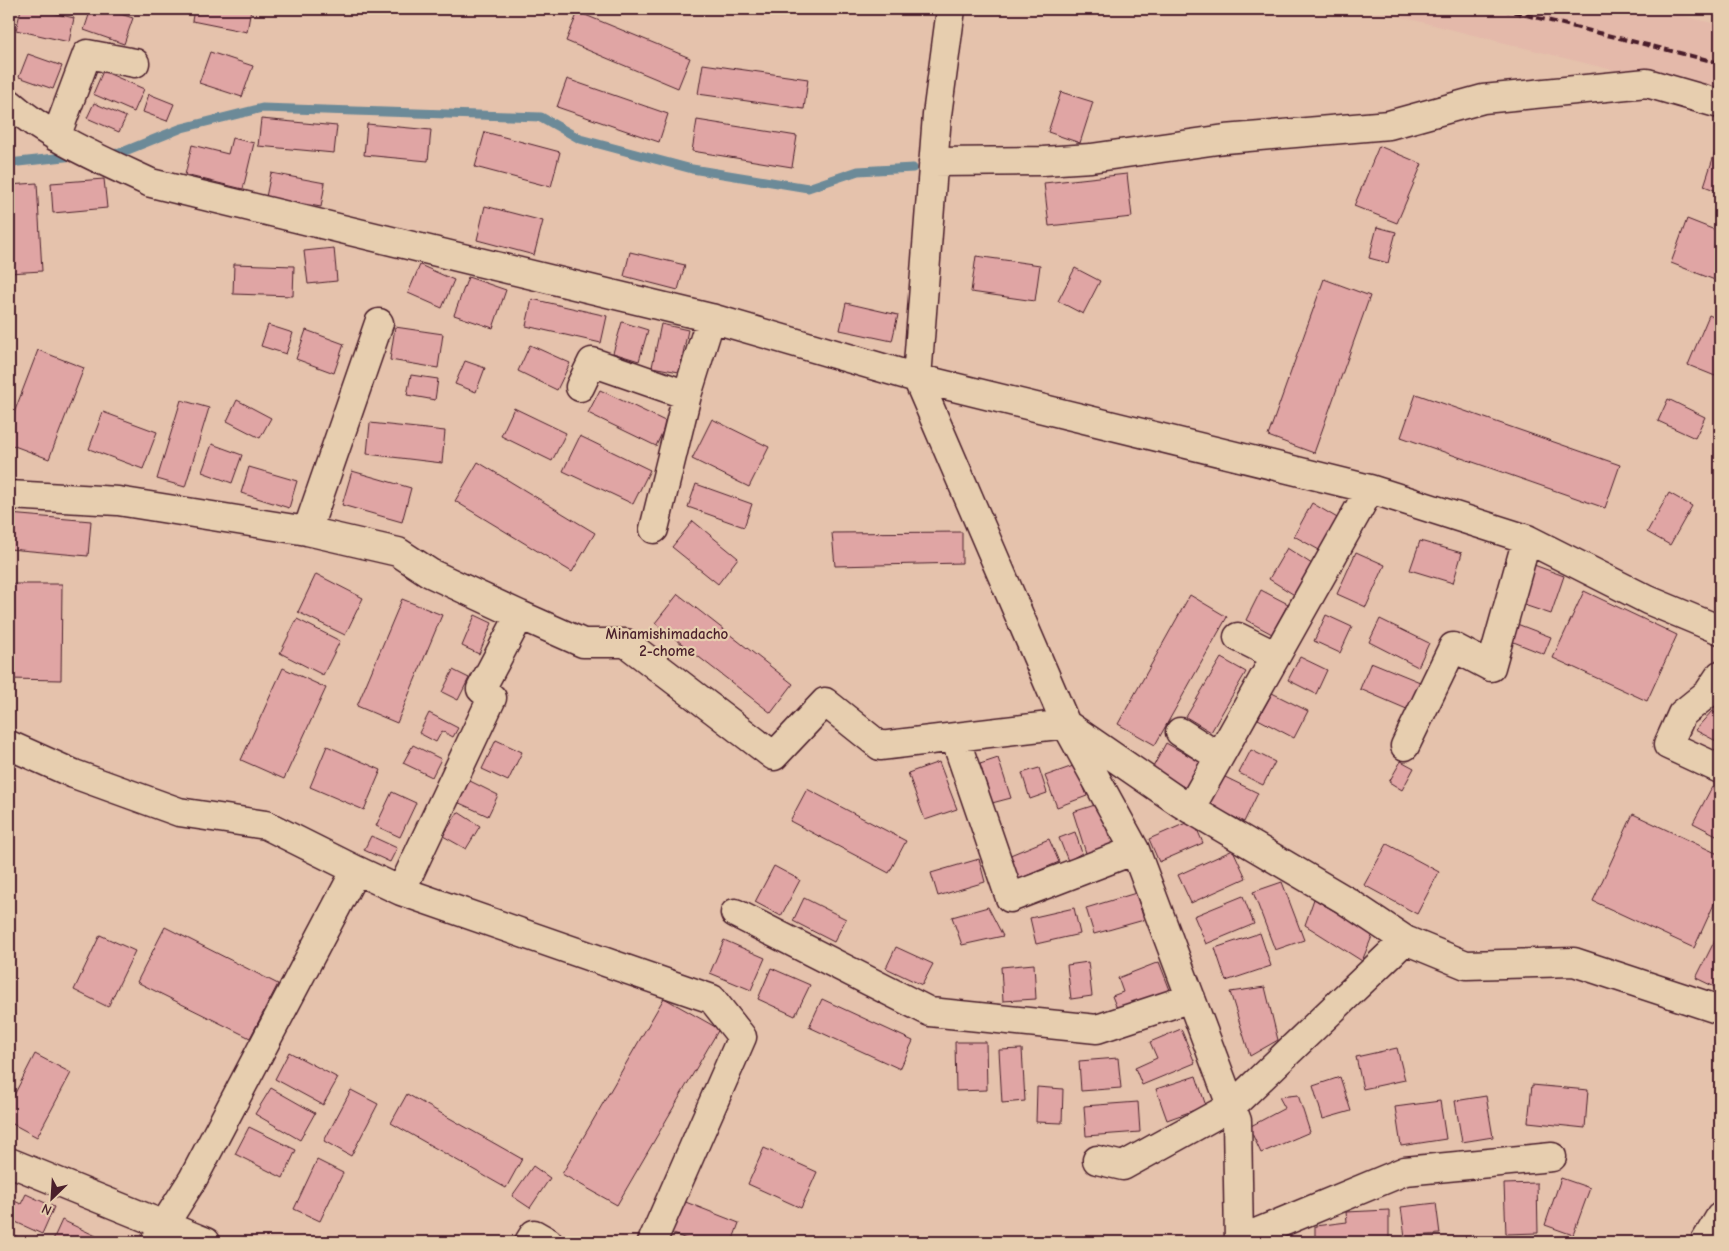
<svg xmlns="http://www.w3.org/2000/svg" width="1729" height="1251" viewBox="0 0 1729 1251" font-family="'Comic Neue',sans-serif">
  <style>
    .built { fill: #e4b9aa }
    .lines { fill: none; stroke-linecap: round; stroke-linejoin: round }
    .stream { stroke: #6c8a98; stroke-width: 9 }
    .building { fill: #e0a5a4; stroke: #4a1f2b }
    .minor-casing { stroke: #4a1f2b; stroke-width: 31 }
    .minor { stroke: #e7ceaf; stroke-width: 28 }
    .rail { stroke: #4a1f2b; stroke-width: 4; stroke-dasharray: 8 4; stroke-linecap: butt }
    .labels { text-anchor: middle; stroke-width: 4.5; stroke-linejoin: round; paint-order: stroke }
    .neighbourhood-label { font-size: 15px; font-weight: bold; fill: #4a1f2b; stroke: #e7ceaf }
  </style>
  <rect width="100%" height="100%" fill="#e5c2ac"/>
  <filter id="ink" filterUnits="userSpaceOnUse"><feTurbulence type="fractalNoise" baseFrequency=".02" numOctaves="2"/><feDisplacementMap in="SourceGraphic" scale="10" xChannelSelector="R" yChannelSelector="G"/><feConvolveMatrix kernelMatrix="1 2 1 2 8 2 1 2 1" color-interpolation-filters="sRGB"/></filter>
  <g filter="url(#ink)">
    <path class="built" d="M 1370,9 L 1655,9 L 1720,25 L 1720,97 Z"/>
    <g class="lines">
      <path class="stream" d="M 107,154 L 120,153 L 182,128 L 262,108 L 541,117 L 580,139 L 692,169 L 808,188 L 858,171 L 913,168
        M 9,163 L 74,156"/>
    </g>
    <path class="building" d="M 21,9 L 36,9 L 74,18 L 69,42 L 16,30 Z
      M 91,9 L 105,9 L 133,18 L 124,44 L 84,30 Z
      M 194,9 L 251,9 L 247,32 L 192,21 Z
      M 578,12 L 690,58 L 678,88 L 566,41 Z
      M 210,52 L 253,66 L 242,97 L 199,83 Z
      M 28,54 L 62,66 L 53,89 L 19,77 Z
      M 703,64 L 808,79 L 804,109 L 698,94 Z
      M 103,71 L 144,89 L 134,112 L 93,94 Z
      M 567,79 L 668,114 L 659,142 L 557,107 Z
      M 1061,92 L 1093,102 L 1080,143 L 1048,132 Z
      M 149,94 L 174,104 L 167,121 L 143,112 Z
      M 94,103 L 126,117 L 119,132 L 87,118 Z
      M 261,119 L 337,126 L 334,153 L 258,146 Z
      M 697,120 L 797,136 L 792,167 L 692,151 Z
      M 367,124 L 431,130 L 428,161 L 364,155 Z
      M 485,132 L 560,152 L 551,187 L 475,167 Z
      M 232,138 L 254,143 L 243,189 L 185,175 L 192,145 L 228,154 Z
      M 1719,140 L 1720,141 L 1720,192 L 1704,186 Z
      M 1379,146 L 1422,164 L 1397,223 L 1354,206 Z
      M 271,173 L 325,183 L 321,207 L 266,197 Z
      M 1127,174 L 1132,217 L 1049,226 L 1044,183 Z
      M 104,179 L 107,208 L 53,213 L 51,183 Z
      M 37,183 L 42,271 L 9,273 L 9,185 Z
      M 485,206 L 543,221 L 534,255 L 477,240 Z
      M 1687,219 L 1720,232 L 1720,282 L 1671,263 Z
      M 1377,227 L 1396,232 L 1388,263 L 1369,258 Z
      M 334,248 L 337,281 L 308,284 L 304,251 Z
      M 630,252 L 685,265 L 678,290 L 624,276 Z
      M 976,256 L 1040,265 L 1035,301 L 971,292 Z
      M 234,264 L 294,266 L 293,296 L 233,294 Z
      M 420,265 L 454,280 L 442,308 L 408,293 Z
      M 1075,268 L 1100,281 L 1083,314 L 1058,301 Z
      M 468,277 L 506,290 L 493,328 L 454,315 Z
      M 1324,279 L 1370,296 L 1314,453 L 1268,436 Z
      M 532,299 L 607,316 L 601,343 L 526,326 Z
      M 846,303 L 898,315 L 892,341 L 840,330 Z
      M 1709,315 L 1720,320 L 1720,378 L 1688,365 Z
      M 622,322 L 648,330 L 639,361 L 613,353 Z
      M 661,324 L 688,330 L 679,372 L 652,367 Z
      M 268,325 L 293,333 L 286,354 L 261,346 Z
      M 395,327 L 443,334 L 438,368 L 390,360 Z
      M 306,330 L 344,344 L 334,373 L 296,359 Z
      M 530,345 L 570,363 L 557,390 L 518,371 Z
      M 38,350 L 84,368 L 49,459 L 9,444 L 9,426 Z
      M 465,361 L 485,368 L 476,392 L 455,384 Z
      M 411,375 L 438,379 L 435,400 L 407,395 Z
      M 600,390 L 667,422 L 656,446 L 588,413 Z
      M 1416,394 L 1620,465 L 1605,508 L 1401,437 Z
      M 1668,399 L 1705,417 L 1695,438 L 1658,421 Z
      M 181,400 L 209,408 L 185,487 L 157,479 Z
      M 237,400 L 271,418 L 260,438 L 227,421 Z
      M 514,408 L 566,433 L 552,461 L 501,436 Z
      M 103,412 L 157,432 L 143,469 L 89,449 Z
      M 712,419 L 769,447 L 749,487 L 692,459 Z
      M 370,423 L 445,431 L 442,463 L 367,454 Z
      M 580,436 L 650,470 L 633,504 L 563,471 Z
      M 212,444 L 242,455 L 232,483 L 202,472 Z
      M 478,462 L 595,533 L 572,572 L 455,501 Z
      M 249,467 L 297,481 L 289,508 L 241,493 Z
      M 352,471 L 411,488 L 402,522 L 342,505 Z
      M 696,484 L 752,504 L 744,527 L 688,507 Z
      M 1669,493 L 1692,506 L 1670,545 L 1647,532 Z
      M 1312,503 L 1339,519 L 1321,551 L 1294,536 Z
      M 9,514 L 91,521 L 88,556 L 9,549 Z
      M 693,521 L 738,558 L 718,584 L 672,547 Z
      M 962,532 L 962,563 L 835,566 L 832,533 Z
      M 1420,541 L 1462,553 L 1453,583 L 1410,570 Z
      M 1287,548 L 1315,566 L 1296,596 L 1269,579 Z
      M 1356,552 L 1385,565 L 1366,607 L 1337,594 Z
      M 1534,565 L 1564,576 L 1551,614 L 1521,604 Z
      M 316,574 L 363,598 L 345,635 L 298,612 Z
      M 9,584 L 62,584 L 61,680 L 9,679 Z
      M 1261,590 L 1288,604 L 1272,634 L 1246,620 Z
      M 1584,591 L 1677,635 L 1647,701 L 1553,658 Z
      M 678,594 L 793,684 L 771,713 L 655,623 Z
      M 1190,595 L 1227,617 L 1155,745 L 1118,724 Z
      M 402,599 L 442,615 L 397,723 L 357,706 Z
      M 475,615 L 492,623 L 479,654 L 462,646 Z
      M 1326,615 L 1352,627 L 1340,653 L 1314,641 Z
      M 297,619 L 340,641 L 323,675 L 280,653 Z
      M 1380,619 L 1429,643 L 1418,667 L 1369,642 Z
      M 1517,624 L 1551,637 L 1544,654 L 1511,641 Z
      M 1300,657 L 1327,670 L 1316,694 L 1288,680 Z
      M 1221,658 L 1246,672 L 1211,732 L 1186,717 Z
      M 1371,662 L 1420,682 L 1409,710 L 1360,689 Z
      M 283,668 L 326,688 L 284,779 L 241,760 Z
      M 453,670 L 469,678 L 458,700 L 442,692 Z
      M 1272,693 L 1308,711 L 1294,738 L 1258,719 Z
      M 1712,711 L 1720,716 L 1720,743 L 1695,730 Z
      M 429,713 L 458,728 L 453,737 L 442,731 L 436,742 L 419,733 Z
      M 496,740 L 522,752 L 508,781 L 482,769 Z
      M 1166,743 L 1200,762 L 1186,788 L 1152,769 Z
      M 413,745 L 441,759 L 432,777 L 403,763 Z
      M 327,746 L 381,770 L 364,810 L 310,787 Z
      M 1251,750 L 1275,762 L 1263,785 L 1239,773 Z
      M 998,758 L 1011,798 L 992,803 L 980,764 Z
      M 1401,761 L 1414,768 L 1402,790 L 1389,782 Z
      M 939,762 L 957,809 L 925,820 L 908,773 Z
      M 1076,765 L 1087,796 L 1057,807 L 1045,776 Z
      M 1039,768 L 1047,793 L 1030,799 L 1022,773 Z
      M 1223,776 L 1258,793 L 1244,822 L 1209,805 Z
      M 466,779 L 498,795 L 488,816 L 455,801 Z
      M 1712,787 L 1720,792 L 1720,837 L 1693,823 Z
      M 807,789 L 906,841 L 889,873 L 790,821 Z
      M 392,792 L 416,803 L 400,837 L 376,826 Z
      M 1098,804 L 1112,845 L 1086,853 L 1073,812 Z
      M 458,812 L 480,826 L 466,849 L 443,836 Z
      M 1633,814 L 1720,855 L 1720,891 L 1694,948 L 1593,901 Z
      M 1193,820 L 1203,843 L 1159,862 L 1149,839 Z
      M 1075,832 L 1082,853 L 1068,861 L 1059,838 Z
      M 371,836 L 397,848 L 390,862 L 364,850 Z
      M 1049,839 L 1059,862 L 1019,879 L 1008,856 Z
      M 1387,844 L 1439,872 L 1417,914 L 1364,885 Z
      M 1233,850 L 1246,878 L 1191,903 L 1178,875 Z
      M 979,859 L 985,882 L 938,896 L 931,873 Z
      M 774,866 L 800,880 L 781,916 L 755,902 Z
      M 1282,882 L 1304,940 L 1275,950 L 1253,892 Z
      M 1136,893 L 1144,920 L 1094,934 L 1086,908 Z
      M 1243,896 L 1254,924 L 1206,944 L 1194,916 Z
      M 804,898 L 846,919 L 834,942 L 793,921 Z
      M 1314,899 L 1373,934 L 1362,961 L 1305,925 Z
      M 988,907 L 1003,936 L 962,945 L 952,917 Z
      M 1074,908 L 1080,934 L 1036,944 L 1030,918 Z
      M 165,927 L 278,984 L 250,1038 L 137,982 Z
      M 1720,930 L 1720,986 L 1719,989 L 1696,978 Z
      M 1260,933 L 1271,966 L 1226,981 L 1215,948 Z
      M 100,935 L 135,951 L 108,1007 L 74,990 Z
      M 724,940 L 765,958 L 751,990 L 710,973 Z
      M 896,947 L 933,964 L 922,985 L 886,968 Z
      M 1088,962 L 1092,996 L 1071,999 L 1067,965 Z
      M 1159,962 L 1170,990 L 1118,1011 L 1112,996 L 1123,992 L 1118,978 Z
      M 1034,964 L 1036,999 L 1003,1001 L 1001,967 Z
      M 771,968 L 810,985 L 795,1016 L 758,999 Z
      M 1265,987 L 1278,1040 L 1250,1056 L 1230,992 Z
      M 664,998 L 719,1029 L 617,1205 L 562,1174 Z
      M 822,999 L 913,1041 L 900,1069 L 809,1027 Z
      M 1181,1029 L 1195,1063 L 1142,1085 L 1135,1068 L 1157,1058 L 1150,1042 Z
      M 955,1042 L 986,1042 L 987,1090 L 956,1091 Z
      M 1397,1048 L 1405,1080 L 1363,1089 L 1356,1057 Z
      M 1022,1049 L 1025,1101 L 1002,1103 L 999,1050 Z
      M 289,1052 L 338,1078 L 323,1105 L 275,1079 Z
      M 35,1054 L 71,1073 L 37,1137 L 9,1122 L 9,1105 Z
      M 1118,1058 L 1121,1088 L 1081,1091 L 1079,1061 Z
      M 1196,1076 L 1206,1106 L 1167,1120 L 1156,1089 Z
      M 1340,1077 L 1351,1111 L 1323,1119 L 1313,1086 Z
      M 1532,1085 L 1588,1090 L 1585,1128 L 1528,1122 Z
      M 1037,1087 L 1063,1089 L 1062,1123 L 1036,1122 Z
      M 271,1088 L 315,1113 L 300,1140 L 255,1114 Z
      M 351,1090 L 378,1104 L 351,1156 L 324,1141 Z
      M 407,1094 L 522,1159 L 506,1188 L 391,1123 Z
      M 1298,1095 L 1310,1132 L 1261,1153 L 1249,1127 L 1285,1108 L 1279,1097 Z
      M 1486,1096 L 1493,1137 L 1462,1142 L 1455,1101 Z
      M 1440,1101 L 1446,1139 L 1401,1146 L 1395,1107 Z
      M 1138,1102 L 1140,1132 L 1086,1136 L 1084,1106 Z
      M 249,1127 L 296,1150 L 283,1178 L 235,1154 Z
      M 764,1148 L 817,1172 L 801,1208 L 748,1184 Z
      M 317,1160 L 343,1173 L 320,1221 L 294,1209 Z
      M 533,1166 L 550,1178 L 530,1208 L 512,1196 Z
      M 1561,1178 L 1590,1188 L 1573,1235 L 1545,1225 Z
      M 1537,1183 L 1538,1233 L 1506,1234 L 1504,1184 Z
      M 26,1194 L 54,1207 L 42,1234 L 9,1219 L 10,1199 L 21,1204 Z
      M 683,1201 L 739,1223 L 732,1242 L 694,1242 L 671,1233 Z
      M 1436,1203 L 1440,1234 L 1405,1237 L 1401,1207 Z
      M 1389,1210 L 1389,1242 L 1315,1242 L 1315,1226 L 1347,1222 L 1346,1212 Z
      M 62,1220 L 96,1236 L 94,1242 L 52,1242 Z
      M 9,1232 L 27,1242 L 9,1242 Z"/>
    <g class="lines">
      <g class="minor-casing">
        <path id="minor" d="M 951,9 L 937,115 L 917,378 L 1066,724 L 1135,850 L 1237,1121 L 1239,1242
          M 9,103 C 50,139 102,160 151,183 L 711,318 L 917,378 L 1370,489 L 1527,539 L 1648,600 L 1720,630
          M 56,137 L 87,54 L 135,63
          M 933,162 L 1043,161 L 1091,158 L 1225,139 L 1389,125 L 1483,99 L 1647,83 L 1720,104
          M 580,387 L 592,362 L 687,395
          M 9,495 L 118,501 L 307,531 L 398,552 L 430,573 L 520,615 L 481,689 L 492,698 L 401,891 L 356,870 L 193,1179 L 164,1225 L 155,1242
          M 654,529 L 687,395 L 711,318
          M 307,531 L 379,323
          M 520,615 L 583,643 L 626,643 L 774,756 L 825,702 L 880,746 L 1066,724 L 1182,804 L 1345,900 L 1405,940 L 1232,1106 L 1123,1166 L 1097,1160
          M 1238,637 L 1276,656
          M 1720,675 L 1708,693 L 1682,714 L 1668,745 L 1720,769
          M 1180,732 L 1219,757
          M 955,738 L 1010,898 L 1135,850
          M 9,745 L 74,774 L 179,812 L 266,825 L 356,870
          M 1405,746 L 1453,647 L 1491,667 L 1527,539
          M 1190,809 L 1370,489
          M 401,891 L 712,999 L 742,1037 L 652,1242
          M 735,913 L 930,1012 L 1097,1029 L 1191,998
          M 1405,940 L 1466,965 L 1574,962 L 1720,1010
          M 9,1162 L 206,1242
          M 1239,1240 L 1405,1171 L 1552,1157
          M 529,1242 L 534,1234 L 548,1242
          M 1705,1242 L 1720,1217"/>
      </g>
      <use href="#minor" class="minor"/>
      <path class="rail" d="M 1502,9 L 1720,63"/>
    </g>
  </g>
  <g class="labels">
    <g class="neighbourhood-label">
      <text x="667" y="639">Minamishimadacho<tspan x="667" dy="17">2-chome</tspan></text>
    </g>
  </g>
  <rect width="1729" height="1251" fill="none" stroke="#e7ceaf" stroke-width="30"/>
  <rect x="15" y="15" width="1699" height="1221" fill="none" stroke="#4a1f2b" stroke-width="2" filter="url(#ink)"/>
  <g transform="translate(52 1198) rotate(205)" stroke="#e7ceaf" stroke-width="4" paint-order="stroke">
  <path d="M0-4L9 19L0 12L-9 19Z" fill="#4a1f2b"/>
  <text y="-8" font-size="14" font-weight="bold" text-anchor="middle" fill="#4a1f2b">N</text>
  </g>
</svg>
